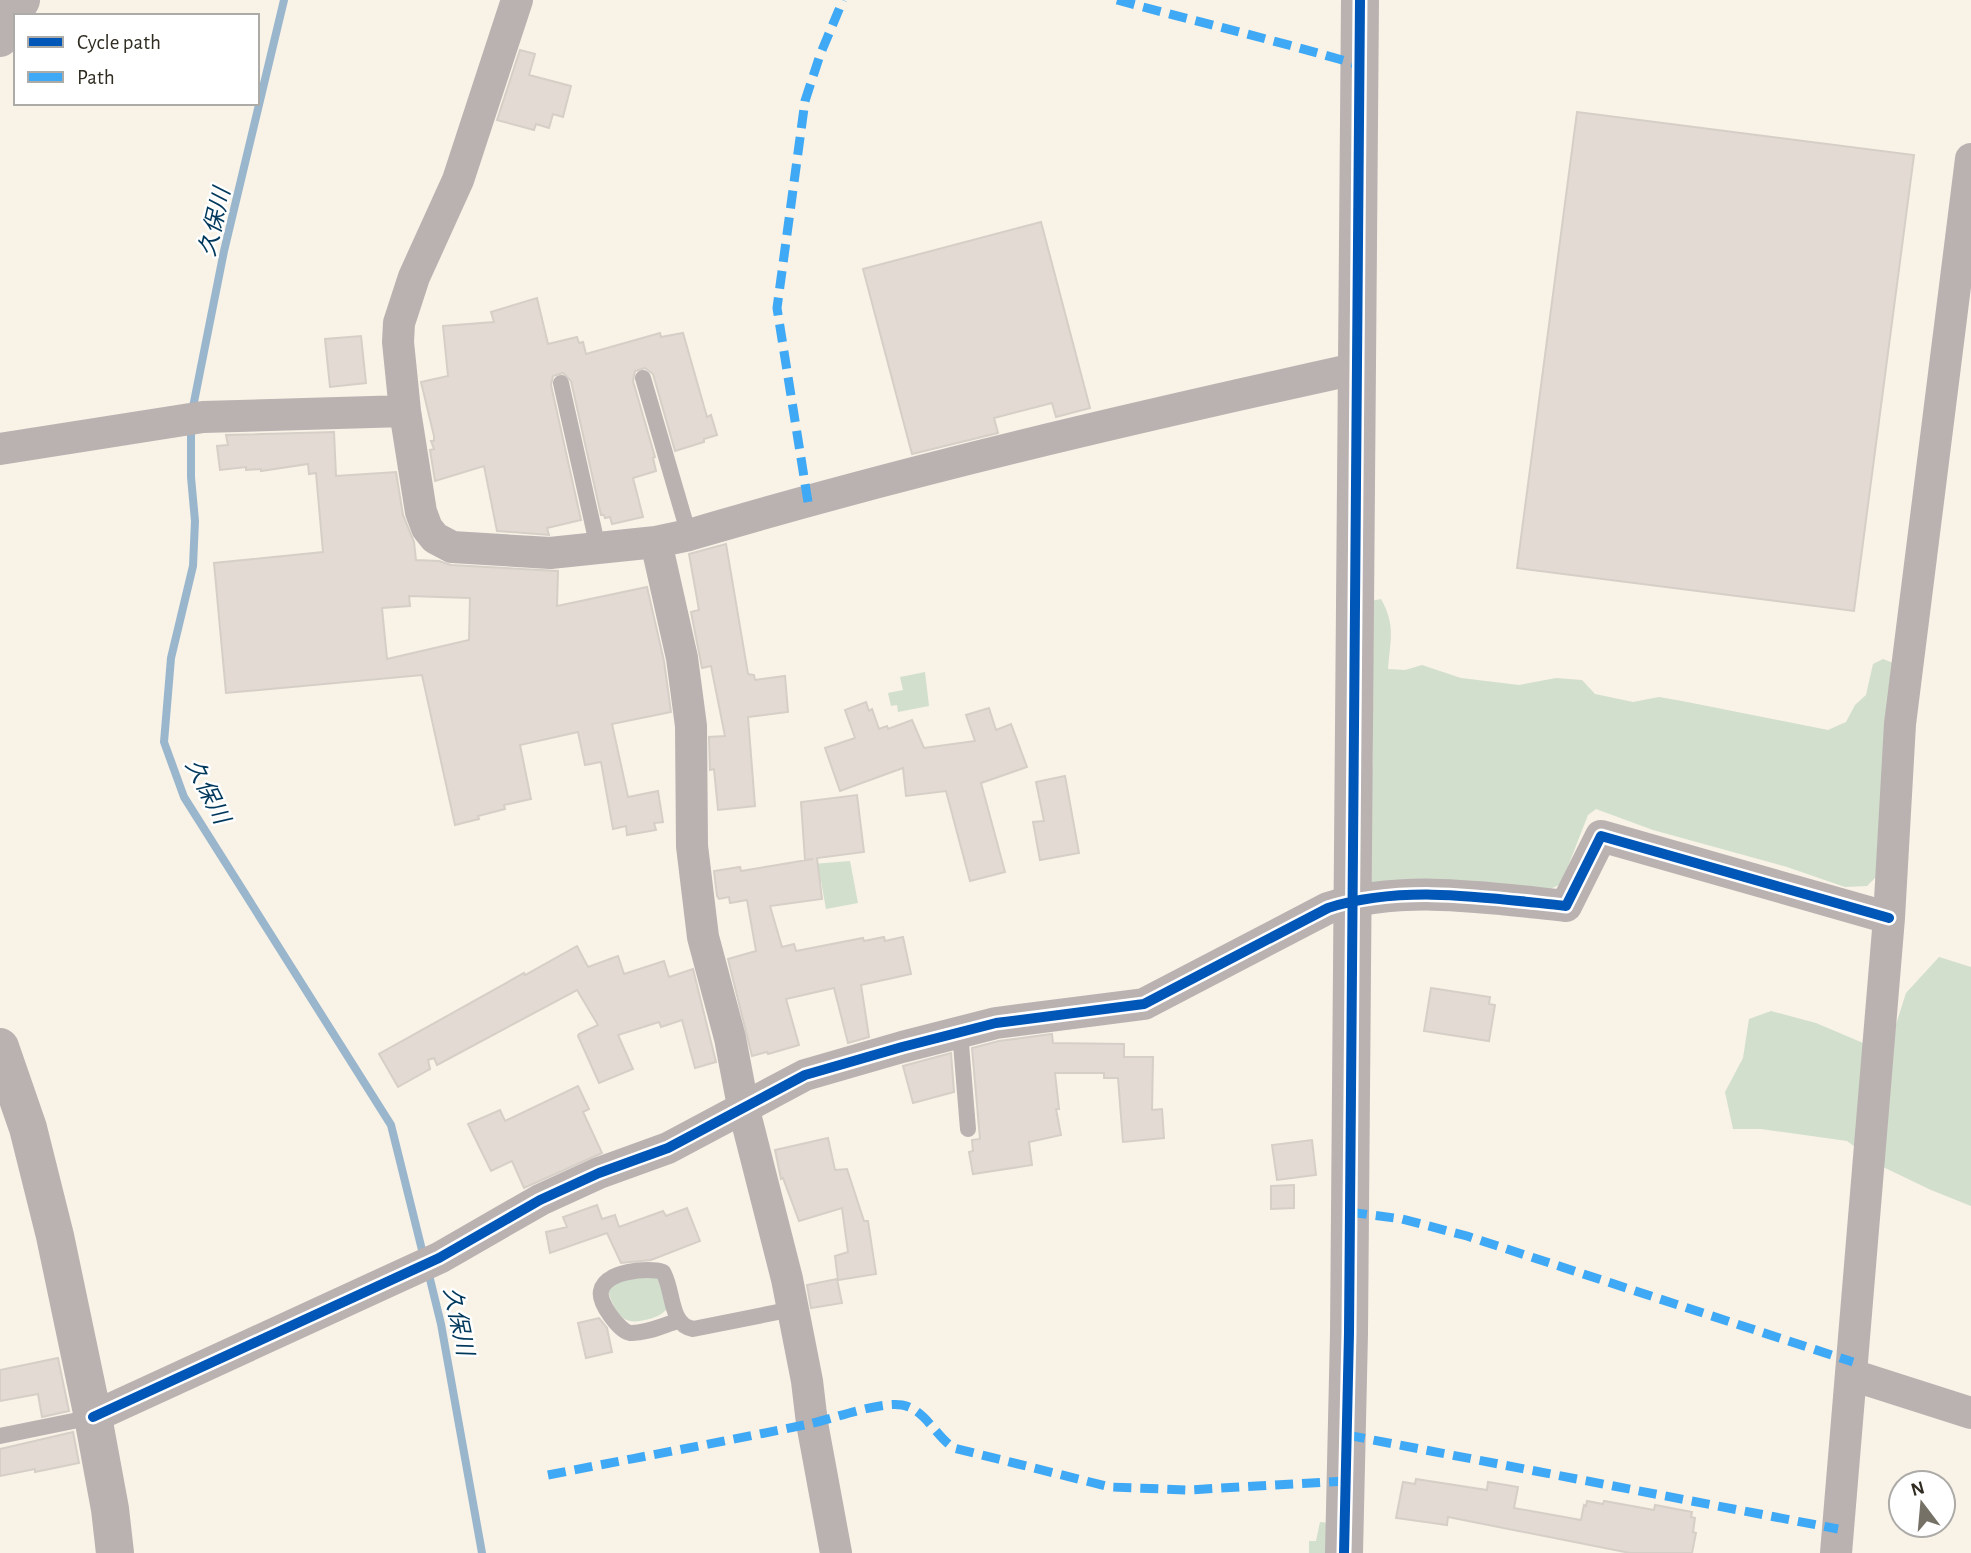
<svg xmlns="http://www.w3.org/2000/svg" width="1971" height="1553" viewBox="0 0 1971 1553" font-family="'Alegreya Sans','Noto Sans JP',sans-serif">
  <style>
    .green { fill: #d2dfcc }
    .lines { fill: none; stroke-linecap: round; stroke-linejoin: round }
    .stream { stroke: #99b6cd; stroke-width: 8 }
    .building { fill: #e2dad3; stroke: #d6cfc7; stroke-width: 2; fill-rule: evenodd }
    .service { stroke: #bab1b1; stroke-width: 16 }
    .minor { stroke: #bab1b1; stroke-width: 32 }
    .tertiary { stroke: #bab1b1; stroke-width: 38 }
    .quiet { stroke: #3fa9f5; stroke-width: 9; stroke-dasharray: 18 9; stroke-linecap: butt }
    .cycleway-casing { stroke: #fff; stroke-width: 15 }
    .cycleway { stroke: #0057b8; stroke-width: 10 }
    .labels { text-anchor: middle; stroke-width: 5; stroke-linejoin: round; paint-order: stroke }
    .water-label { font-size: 23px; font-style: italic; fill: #00385c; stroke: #fff }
  </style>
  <rect width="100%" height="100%" fill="#f8f2e7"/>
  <path class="green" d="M 1381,599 C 1396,626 1390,640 1388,669 L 1405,670 L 1422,665 L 1461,678 L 1519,685 L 1556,678 L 1582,680 L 1595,694 L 1633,702 L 1659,697 L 1682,701 L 1828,730 L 1846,722 L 1855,705 L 1866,695 L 1873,664 L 1883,659 L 1893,663 L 1876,877 L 1867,886 L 1845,887 L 1787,867 L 1653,830 L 1596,809 L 1588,815 L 1561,884 L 1546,891 L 1371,887 L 1366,811 L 1373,762 L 1371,601 Z
    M 925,672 L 929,706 L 898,712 L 897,705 L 891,706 L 888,693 L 903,690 L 900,677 Z
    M 850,861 L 858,903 L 826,909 L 821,881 L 816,882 L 813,864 Z
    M 1939,957 L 1971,967 L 1971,1206 L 1931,1190 L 1881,1166 L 1847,1141 L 1761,1129 L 1733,1129 L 1725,1092 L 1743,1058 L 1749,1019 L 1771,1011 L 1816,1023 L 1863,1043 L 1892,1037 L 1906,993 Z
    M 644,1275 L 660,1279 L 667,1301 L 666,1310 C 660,1316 654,1318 645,1320 C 621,1326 616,1312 608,1292 C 614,1280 632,1278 644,1275 Z
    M 1320,1522 L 1329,1523 L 1328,1553 L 1309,1553 L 1309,1541 L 1316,1541 Z"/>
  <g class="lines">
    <path class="stream" d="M 192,412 L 224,251 L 284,0
      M 191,425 L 191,477 L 195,521 L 193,566 L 171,658 L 164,742 L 184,797 L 391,1125 L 424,1258
      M 428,1271 L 441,1324 L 482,1553"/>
  </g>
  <path class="building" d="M 520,50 L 535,54 L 529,75 L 571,86 L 563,117 L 553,114 L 549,128 L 536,124 L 534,130 L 497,120 Z
    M 1577,112 L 1914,155 L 1854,611 L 1517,568 Z
    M 1041,222 L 1090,408 L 1056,417 L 1052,403 L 994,418 L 998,433 L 912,454 L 863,269 Z
    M 537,298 L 548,344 L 577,337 L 579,343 L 583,342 L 586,354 L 660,333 L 661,337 L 683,333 L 707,417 L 711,415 L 717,435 L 704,439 L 704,442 L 675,451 L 653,374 L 645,368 L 635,371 L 633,381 L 655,457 L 653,458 L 656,471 L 633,478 L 643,517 L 612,524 L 610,517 L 605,518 L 604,515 L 601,515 L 571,381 L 563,373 L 553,376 L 551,385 L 581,520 L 547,528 L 549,535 L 497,531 L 484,466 L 435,481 L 430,450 L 434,449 L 431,441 L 434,441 L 434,436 L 421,382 L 448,376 L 443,326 L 494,322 L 491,312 Z
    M 361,336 L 366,383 L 330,387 L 325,339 Z
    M 334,432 L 336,476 L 396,472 L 403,515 L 414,542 L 416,560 L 439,561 L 451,565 L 558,571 L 557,606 L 647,587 L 664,661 L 671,712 L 612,724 L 628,797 L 658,791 L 663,822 L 654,823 L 656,830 L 627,835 L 626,826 L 613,829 L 601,762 L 585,765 L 578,732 L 520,745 L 531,799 L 504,805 L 505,809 L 478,816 L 479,819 L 455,825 L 422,675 L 226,693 L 214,563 L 323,552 L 316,473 L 309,474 L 308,464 L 261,471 L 261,469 L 246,470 L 246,467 L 220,470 L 217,446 L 228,445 L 226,435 ZM 409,596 L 470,598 L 469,640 L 387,659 L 382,608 L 410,606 Z
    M 726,544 L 748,674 L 754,675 L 755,680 L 785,676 L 788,712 L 748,717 L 755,806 L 718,810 L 714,769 L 710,770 L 709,737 L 725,736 L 711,666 L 702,668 L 691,612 L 699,610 L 689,554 Z
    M 866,702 L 869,711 L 872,709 L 879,729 L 887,726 L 888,729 L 912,720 L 924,748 L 975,741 L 966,715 L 989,708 L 996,730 L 1011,724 L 1027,767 L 981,783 L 1005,872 L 970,881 L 946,791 L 906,796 L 903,768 L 840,791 L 825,748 L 855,738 L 845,710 Z
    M 1065,776 L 1079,853 L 1040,860 L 1033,822 L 1044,821 L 1036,782 Z
    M 857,795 L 864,852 L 817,858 L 822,899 L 770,906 L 782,947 L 794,944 L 796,951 L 863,938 L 864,941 L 884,937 L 885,941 L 903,937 L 911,974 L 861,985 L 869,1037 L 848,1043 L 834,988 L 786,999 L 799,1045 L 768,1054 L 767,1052 L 752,1056 L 728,959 L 756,951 L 747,900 L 730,903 L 729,897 L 719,899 L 717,896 L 714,871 L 740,867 L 741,871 L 813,859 L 805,860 L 801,802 Z
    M 577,946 L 588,967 L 618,956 L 624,974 L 664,961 L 669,977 L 693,969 L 716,1062 L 695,1068 L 682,1020 L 661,1027 L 659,1022 L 618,1035 L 633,1069 L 599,1083 L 578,1036 L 579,1034 L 598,1025 L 577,990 L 437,1065 L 434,1058 L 428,1060 L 430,1069 L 398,1087 L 379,1054 L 524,973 L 525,975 Z
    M 1431,988 L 1490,997 L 1489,1004 L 1495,1005 L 1489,1041 L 1424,1031 Z
    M 1052,1034 L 1053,1043 L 1124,1044 L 1124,1057 L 1153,1057 L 1152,1110 L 1162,1109 L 1164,1138 L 1123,1142 L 1118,1078 L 1104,1078 L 1104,1073 L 1055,1073 L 1059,1109 L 1056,1109 L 1061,1135 L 1029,1142 L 1032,1165 L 973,1174 L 969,1152 L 973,1151 L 972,1140 L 980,1139 L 972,1048 L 999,1041 Z
    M 951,1053 L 954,1092 L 913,1103 L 903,1066 Z
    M 578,1086 L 589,1109 L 583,1112 L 602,1153 L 524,1188 L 512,1161 L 491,1171 L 468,1124 L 500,1110 L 505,1121 Z
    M 828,1138 L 835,1170 L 847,1169 L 864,1221 L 868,1221 L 876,1274 L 838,1280 L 835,1256 L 848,1252 L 842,1208 L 799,1221 L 783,1178 L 781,1179 L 775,1150 Z
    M 1312,1140 L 1316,1175 L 1277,1180 L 1272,1145 Z
    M 1294,1185 L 1294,1208 L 1271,1209 L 1271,1186 Z
    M 597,1205 L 602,1219 L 615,1215 L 619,1227 L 663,1211 L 666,1216 L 687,1208 L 700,1241 L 651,1260 L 621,1263 L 607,1233 L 550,1253 L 546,1232 L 567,1227 L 563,1217 Z
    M 837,1279 L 842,1303 L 811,1308 L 807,1285 Z
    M 599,1318 L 607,1328 L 612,1352 L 586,1358 L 578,1323 Z
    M 58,1358 L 69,1411 L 42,1417 L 38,1394 L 0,1401 L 0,1370 Z
    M 73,1432 L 79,1463 L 35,1472 L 35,1469 L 0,1476 L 0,1449 Z
    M 1416,1479 L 1487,1490 L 1488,1482 L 1518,1487 L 1514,1508 L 1581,1520 L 1584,1505 L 1586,1506 L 1587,1501 L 1603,1504 L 1604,1501 L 1654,1510 L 1655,1505 L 1692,1512 L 1691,1517 L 1695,1518 L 1693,1532 L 1696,1533 L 1692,1553 L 1630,1553 L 1448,1517 L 1447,1525 L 1396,1518 L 1403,1482 L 1415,1484 Z"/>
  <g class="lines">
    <path class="service" d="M 643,378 L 689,535
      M 561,383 L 598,548
      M 960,1032 L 968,1129
      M 678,1321 C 664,1325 645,1334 630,1333 C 619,1331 598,1302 601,1291 C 605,1271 648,1267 663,1272 C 674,1290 669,1325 693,1329 L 793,1309
      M 0,1436 L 93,1417"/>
    <path class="minor" d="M 517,0 L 458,180 L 414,277 L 399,323 L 398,342 L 405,411 L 421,512 L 427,528 L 435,538 L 452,547 L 550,553 L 656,542 L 689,535 C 908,470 1132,418 1355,369
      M 0,449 L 203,417 L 405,411
      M 656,542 L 682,658 L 691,726 L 692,846 L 703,937 L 730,1038 L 743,1106 L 787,1279 L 807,1381 L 812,1423 L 836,1553
      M 1852,1375 L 1971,1413
      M 93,1417 L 439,1258 L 540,1200 L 599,1173 L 668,1148 L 805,1075 L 902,1047 L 996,1023 L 1144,1004 L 1328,908 C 1404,884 1489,898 1566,906 L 1601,836 L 1889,918
      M 1836,1553 L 1889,918 L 1900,724 L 1971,159"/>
    <path class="tertiary" d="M 0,38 L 21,0
      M 0,1047 L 28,1128 L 55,1236 L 93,1417 L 110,1509 L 115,1553
      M 1344,1553 L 1349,1333 L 1360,0"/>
    <path class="quiet" d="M 1117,0 C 1198,22 1279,41 1359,65
      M 808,502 L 777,308 L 805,101 L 820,55 L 843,0
      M 1349,1212 L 1402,1219 L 1467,1236 L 1853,1362
      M 1347,1435 L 1838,1529
      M 548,1475 C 635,1458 722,1442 809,1424 C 832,1419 881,1401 902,1405 C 925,1409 936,1437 954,1448 L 1110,1487 L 1188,1490 L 1345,1481"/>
    <g class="cycleway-casing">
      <path id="cycleway" d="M 93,1417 L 439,1258 L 540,1200 L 599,1173 L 668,1148 L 805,1075 L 902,1047 L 996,1023 L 1144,1004 L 1328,908 C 1404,884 1489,898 1566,906 L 1601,836 L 1889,918
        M 1344,1553 L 1349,1333 L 1360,0"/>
    </g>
    <use href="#cycleway" class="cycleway"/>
  </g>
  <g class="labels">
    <g class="water-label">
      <text transform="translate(214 222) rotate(-77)" y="8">久保川</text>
      <text transform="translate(208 791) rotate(63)" y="8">久保川</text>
      <text transform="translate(459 1321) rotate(78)" y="8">久保川</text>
    </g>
  </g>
  <rect x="14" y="14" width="245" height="91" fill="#ffffff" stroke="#acaba7" stroke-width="2"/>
  <rect x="28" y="37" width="35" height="10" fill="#0057b8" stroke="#acaba7" stroke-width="2"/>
  <text x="77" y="49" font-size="21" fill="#302c22">Cycle path</text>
  <rect x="28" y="72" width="35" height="10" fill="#3fa9f5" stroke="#acaba7" stroke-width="2"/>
  <text x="77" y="84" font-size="21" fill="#302c22">Path</text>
  <g transform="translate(1922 1504) rotate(344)"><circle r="33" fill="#ffffff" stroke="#acaba7" stroke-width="2"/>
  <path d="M0-5L12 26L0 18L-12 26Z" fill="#767167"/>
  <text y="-10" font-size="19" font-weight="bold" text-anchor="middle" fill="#302c22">N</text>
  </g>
</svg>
